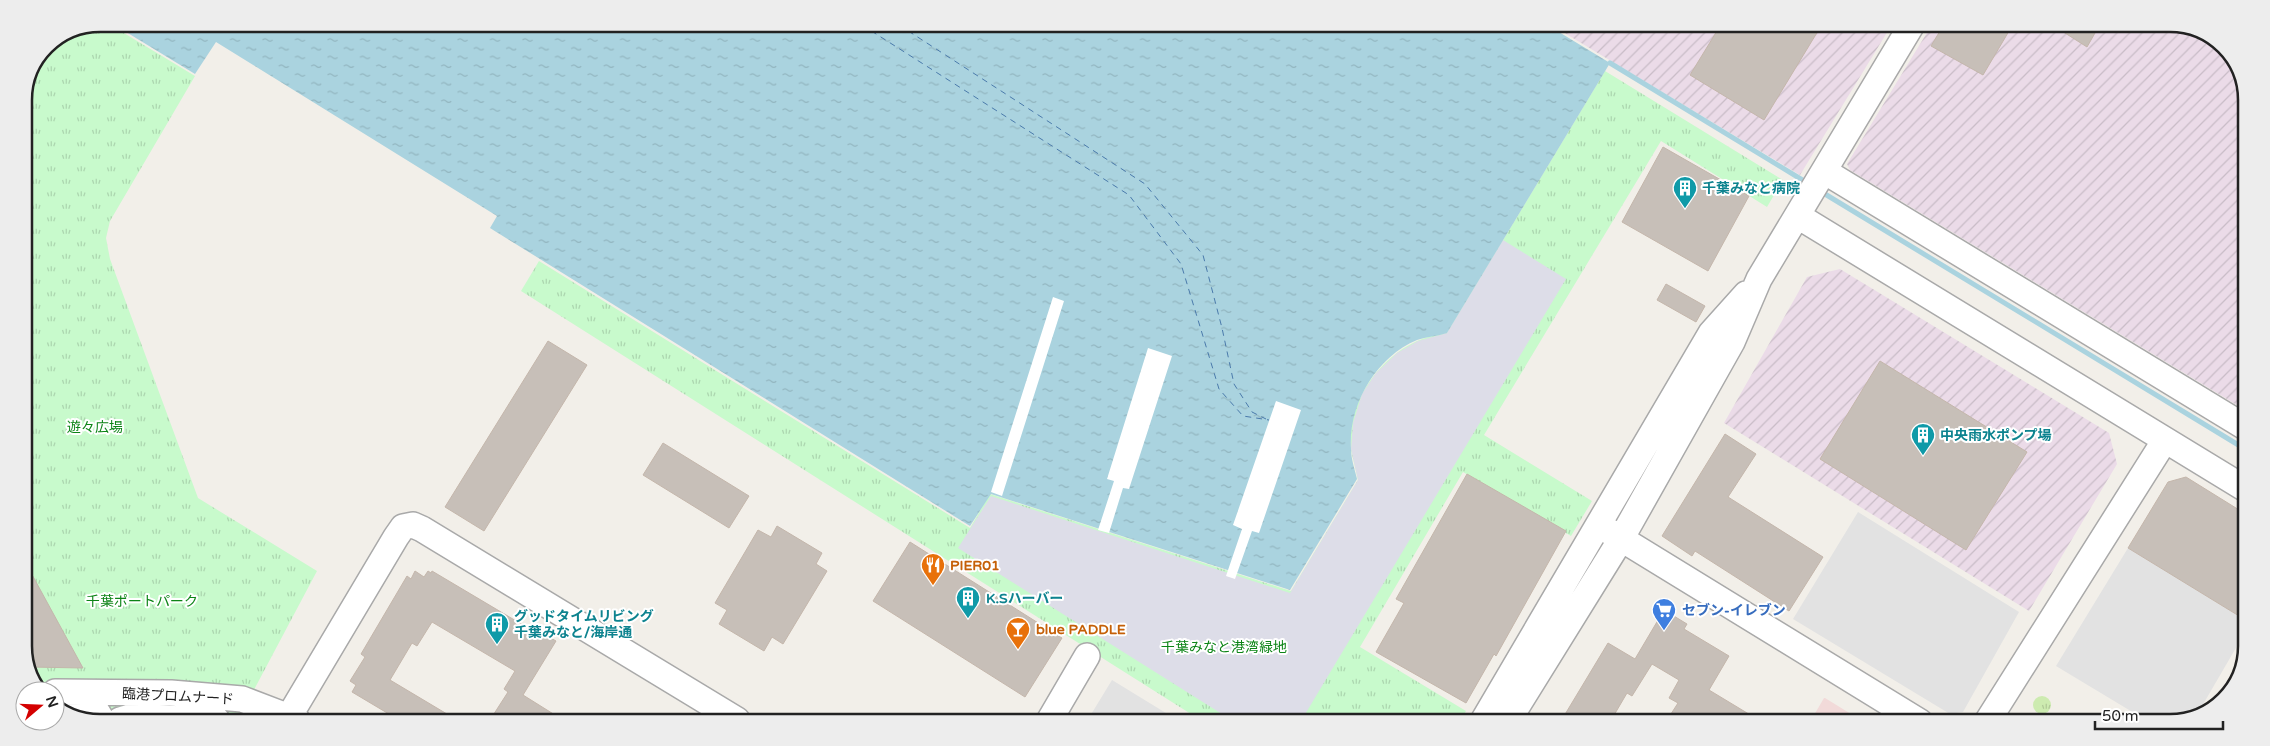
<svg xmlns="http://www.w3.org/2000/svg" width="2270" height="746" viewBox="0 0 2270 746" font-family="'Varela Round','Noto Sans JP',sans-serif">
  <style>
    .commercial { fill: #f2dad9 }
    .industrial { fill: url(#industrial-furrows) }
    .grass { fill: url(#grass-tufts) }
    .park { fill: url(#park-tufts) }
    .parking { fill: #e2e2e2 }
    .plaza { fill: #dddde8 }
    .water { fill: url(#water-ripples) }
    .pier { fill: #fff }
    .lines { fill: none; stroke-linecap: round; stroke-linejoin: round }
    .stream { stroke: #aad3df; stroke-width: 5 }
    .ferry { stroke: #4a7aab; stroke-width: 1; stroke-dasharray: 6 5; stroke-linecap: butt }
    .building { fill: #c7bfb8; stroke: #c4b6ab }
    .minor-casing { stroke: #a9a9a9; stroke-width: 28 }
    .minor { stroke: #fff; stroke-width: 25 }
    .labels { text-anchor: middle; stroke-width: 4; stroke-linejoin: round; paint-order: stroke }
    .culture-label { font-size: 14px; font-weight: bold; fill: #0d838f; stroke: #fff; text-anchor: start }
    .park-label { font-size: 14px; fill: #0c8416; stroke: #fff }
    .food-label { font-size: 14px; font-weight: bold; fill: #c56008; stroke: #fff; text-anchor: start }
    .shop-label { font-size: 14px; font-weight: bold; fill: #366cbe; stroke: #fff; text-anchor: start }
    .street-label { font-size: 14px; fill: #222; stroke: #fff }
    .rim { fill: none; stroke: #222; stroke-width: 2.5 }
  </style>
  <defs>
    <pattern id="industrial-furrows" width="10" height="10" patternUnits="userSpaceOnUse" patternTransform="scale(1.25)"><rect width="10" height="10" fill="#ebdbe8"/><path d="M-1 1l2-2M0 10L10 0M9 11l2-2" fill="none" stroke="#c9bcc7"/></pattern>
    <pattern id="grass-tufts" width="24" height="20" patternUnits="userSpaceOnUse" patternTransform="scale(1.25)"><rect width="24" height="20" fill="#cdebb0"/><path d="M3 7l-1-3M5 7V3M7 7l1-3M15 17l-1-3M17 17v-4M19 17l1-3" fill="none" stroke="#b0c997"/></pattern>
    <pattern id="park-tufts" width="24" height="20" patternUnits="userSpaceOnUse" patternTransform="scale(1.25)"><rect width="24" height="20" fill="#c8facc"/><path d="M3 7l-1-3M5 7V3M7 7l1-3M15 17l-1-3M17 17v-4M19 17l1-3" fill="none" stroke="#acd6af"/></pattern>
    <pattern id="water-ripples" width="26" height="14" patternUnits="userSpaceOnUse" patternTransform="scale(1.25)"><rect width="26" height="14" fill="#aad3df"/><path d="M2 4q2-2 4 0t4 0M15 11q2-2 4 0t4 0" fill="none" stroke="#92b5bf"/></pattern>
  </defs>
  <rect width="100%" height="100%" fill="#f2efe9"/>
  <path class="commercial" d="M 1824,698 L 1825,698 L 1864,722 L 1810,722 Z"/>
  <path class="industrial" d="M 1553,26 L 1891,26 L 1800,175 Z
    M 1931,26 L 2190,26 L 2227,50 L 2246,95 L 2245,410 L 1850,170 L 1847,164 Z
    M 1840,269 L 2109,433 L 2117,464 L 2029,611 L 1724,423 L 1807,277 Z"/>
  <path class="grass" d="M2033 705a9 9 0 1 1 18 0a9 9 0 1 1-18 0Z"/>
  <path class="park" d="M 101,24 L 109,24 L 195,76 L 110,221 L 106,238 L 110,259 L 198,498 L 317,571 L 238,720 L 80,720 L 55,703 L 55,691 L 39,691 L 24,651 L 24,100 L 35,72 L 53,43 Z
    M 1605,71 L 1783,180 L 1767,207 L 1661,141 L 1484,435 L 1592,501 L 1571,536 L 1463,472 L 1360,647 L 1466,711 L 1460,721 L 1202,721 L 521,291 L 539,261 L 970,528 L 990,494 L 1291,591 L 1358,480 C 1356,470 1353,460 1351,450 C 1346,405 1377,359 1417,341 C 1426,337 1437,335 1447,333 Z"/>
  <path class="parking" d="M 1858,512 L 2019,612 L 1963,712 L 1950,714 L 1793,619 Z
    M 2128,548 L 2244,619 L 2244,634 L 2198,713 L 2170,722 L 2149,722 L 2056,666 Z
    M 1112,680 L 1179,721 L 1087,721 Z"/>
  <path class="plaza" d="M 1503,240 L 1566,279 L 1301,721 L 1233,721 L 958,548 L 991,496 L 1290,593 L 1358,480 L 1351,449 L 1353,423 L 1362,394 L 1376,373 L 1397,353 L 1418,341 L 1447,333 Z"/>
  <path class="water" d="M 113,24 L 1549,26 L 1610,63 L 1447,333 C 1438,336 1426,337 1417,340 C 1376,357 1348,405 1351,449 C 1351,459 1355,470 1357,479 L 1290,590 L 991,494 L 970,526 L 490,228 L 497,216 L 216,42 L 195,74 Z"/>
  <path class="pier" d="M 1053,297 L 1064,301 L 1002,496 L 991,492 Z
    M 1148,348 L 1172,356 L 1129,489 L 1123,488 L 1109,533 L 1098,530 L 1114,481 L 1107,479 Z
    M 1276,401 L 1301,410 L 1259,533 L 1252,531 L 1235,579 L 1226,576 L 1242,529 L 1233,525 Z"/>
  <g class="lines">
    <path class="stream" d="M 1610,63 L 1809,184
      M 1820,191 L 2245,449"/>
    <path class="ferry" d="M 862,25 L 1129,195 L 1181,264 L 1219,389 L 1243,416 L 1269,420
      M 899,25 L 1145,184 L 1203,255 L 1222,328 L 1234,384 L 1252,412 L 1266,419"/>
  </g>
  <path class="building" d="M 1720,26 L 1821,26 L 1764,120 L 1690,75 Z
    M 1943,26 L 2012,26 L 1983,75 L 1931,46 Z
    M 2054,26 L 2099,26 L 2087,47 Z
    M 1663,147 L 1749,196 L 1708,271 L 1622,222 Z
    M 1666,284 L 1705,306 L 1696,322 L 1657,300 Z
    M 548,341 L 587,365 L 484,531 L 445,507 Z
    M 1880,361 L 2027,452 L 1966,550 L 1820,459 Z
    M 1725,434 L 1756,454 L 1728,497 L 1823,557 L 1789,611 L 1695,551 L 1692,556 L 1662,536 Z
    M 663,443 L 749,496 L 729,528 L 643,475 Z
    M 1467,474 L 1566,531 L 1496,656 L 1494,654 L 1466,703 L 1376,652 L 1404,603 L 1396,599 Z
    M 2186,477 L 2244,513 L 2244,619 L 2128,548 L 2168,482 Z
    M 777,526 L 822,553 L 816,564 L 827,571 L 783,644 L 772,637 L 764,651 L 719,624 L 727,610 L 715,603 L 758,530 L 771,537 Z
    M 910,542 L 1062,638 L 1025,697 L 873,601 Z
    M 24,560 L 83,668 L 30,667 L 24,651 Z
    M 415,571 L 424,577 L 428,571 L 431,573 L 432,571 L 538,634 L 539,631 L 556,641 L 523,695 L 563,720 L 490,720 L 508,692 L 504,689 L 515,671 L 432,622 L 417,646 L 412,643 L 390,680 L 457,720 L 399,720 L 352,692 L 356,685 L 350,681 L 365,657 L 361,654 L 407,576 L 411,579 Z
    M 1664,610 L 1687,624 L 1684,629 L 1729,656 L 1709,690 L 1762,722 L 1677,722 L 1669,717 L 1678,703 L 1669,698 L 1679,680 L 1652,664 L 1632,696 L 1627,693 L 1610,722 L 1561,721 L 1608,643 L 1635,659 Z"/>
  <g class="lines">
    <g class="minor-casing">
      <path id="minor" d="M 1824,171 L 2245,427
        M 1798,216 L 2244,488
        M 1607,530 L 1920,722
        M 55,692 L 171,693 L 242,699 L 297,720
        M 66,695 L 93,705 L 102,720
        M 290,715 L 396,537 L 403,527 L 413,525 L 422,529 L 737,720
        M 120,720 L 130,717 L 217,720
        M 1049,721 L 1087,656
        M 1483,721 L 1711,333 L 1746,294
        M 1508,721 L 1621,539 L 1732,342 L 1759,279 L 1911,26
        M 1987,722 L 2165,440"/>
    </g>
    <use href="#minor" class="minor"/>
  </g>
  <defs>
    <g id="building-pin" transform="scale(1.25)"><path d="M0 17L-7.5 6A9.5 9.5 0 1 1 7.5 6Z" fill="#0f9aa8" stroke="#fff"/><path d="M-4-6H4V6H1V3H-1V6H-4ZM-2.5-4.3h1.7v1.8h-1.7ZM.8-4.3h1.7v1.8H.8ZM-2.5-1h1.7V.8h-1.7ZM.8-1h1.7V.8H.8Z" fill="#fff"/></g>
    <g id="restaurant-pin" transform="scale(1.25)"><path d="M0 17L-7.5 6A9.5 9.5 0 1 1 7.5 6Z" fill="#e8710a" stroke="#fff"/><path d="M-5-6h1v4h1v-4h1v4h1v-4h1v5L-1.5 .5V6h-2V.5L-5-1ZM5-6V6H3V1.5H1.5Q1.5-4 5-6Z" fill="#fff"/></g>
    <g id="supermarket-pin" transform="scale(1.25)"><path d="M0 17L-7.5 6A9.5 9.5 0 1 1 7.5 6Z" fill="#3f7fe0" stroke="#fff"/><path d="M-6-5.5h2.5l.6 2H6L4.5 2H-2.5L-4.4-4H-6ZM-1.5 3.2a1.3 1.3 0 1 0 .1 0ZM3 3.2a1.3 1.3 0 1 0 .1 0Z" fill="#fff"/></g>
    <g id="bar-pin" transform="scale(1.25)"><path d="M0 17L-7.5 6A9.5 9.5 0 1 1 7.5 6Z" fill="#e8710a" stroke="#fff"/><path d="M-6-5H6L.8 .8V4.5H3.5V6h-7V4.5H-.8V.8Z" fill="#fff"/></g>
  </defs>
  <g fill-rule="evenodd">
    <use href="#building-pin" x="1685" y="188"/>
    <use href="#building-pin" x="1923" y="435"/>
    <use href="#restaurant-pin" x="933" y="565"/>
    <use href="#building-pin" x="968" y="598"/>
    <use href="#supermarket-pin" x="1664" y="610"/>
    <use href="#building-pin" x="497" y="624"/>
    <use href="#bar-pin" x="1018" y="629"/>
  </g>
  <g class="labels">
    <g class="culture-label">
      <text x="1702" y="193">千葉みなと病院</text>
      <text x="1940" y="440">中央雨水ポンプ場</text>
      <text x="986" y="603">K.Sハーバー</text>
      <text x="514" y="621">グッドタイムリビング<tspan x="514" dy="16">千葉みなと/海岸通</tspan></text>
    </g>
    <g class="park-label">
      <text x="95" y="432">遊々広場</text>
      <text x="142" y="606">千葉ポートパーク</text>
      <text x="1224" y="652">千葉みなと港湾緑地</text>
    </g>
    <g class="food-label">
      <text x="950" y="570">PIER01</text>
      <text x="1036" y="634">blue PADDLE</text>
    </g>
    <g class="shop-label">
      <text x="1682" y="615">セブン-イレブン</text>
    </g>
    <g class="street-label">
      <text transform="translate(178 696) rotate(3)" y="5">臨港プロムナード</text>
    </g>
  </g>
  <path d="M0 0H2270V746H0ZM100 32H2170A68 68 0 0 1 2238 100V646A68 68 0 0 1 2170 714H100A68 68 0 0 1 32 646V100A68 68 0 0 1 100 32Z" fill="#ededed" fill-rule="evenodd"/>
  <path class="rim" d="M100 32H2170A68 68 0 0 1 2238 100V646A68 68 0 0 1 2170 714H100A68 68 0 0 1 32 646V100A68 68 0 0 1 100 32Z"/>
  <g transform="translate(40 706) rotate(71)"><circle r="24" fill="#ffffff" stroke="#a7a7a7"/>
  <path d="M0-4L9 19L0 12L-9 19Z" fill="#d40000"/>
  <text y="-8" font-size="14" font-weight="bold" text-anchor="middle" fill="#222222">N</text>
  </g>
  <path d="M2095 721v8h128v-8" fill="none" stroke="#222222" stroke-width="2.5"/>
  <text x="2102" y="721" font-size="15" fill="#222222" stroke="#ffffff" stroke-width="4" paint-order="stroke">50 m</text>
</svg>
